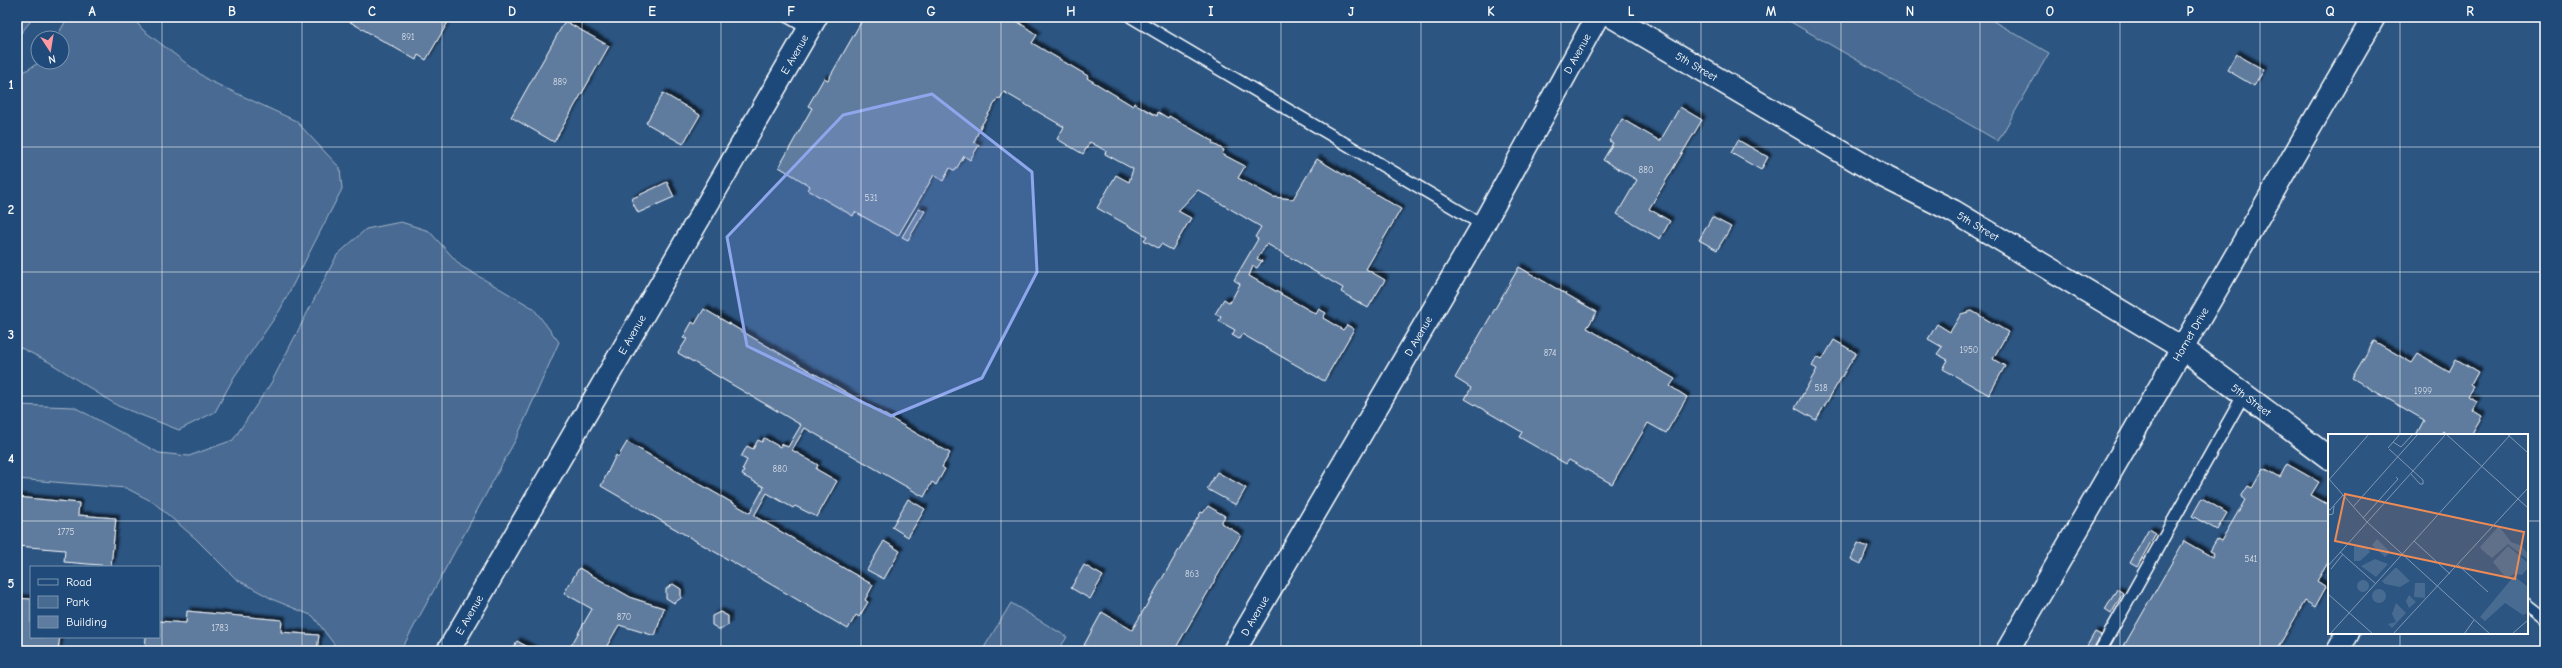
<svg xmlns="http://www.w3.org/2000/svg" width="2562" height="668" viewBox="0 0 2562 668" font-family="'Comic Neue',sans-serif">
  <style>
    .green { fill: #486b92; stroke: #a4b5c8 }
    .building { fill: #5e7c9f; stroke: #fff; filter: url(#shadow) }
    .lines { fill: none; stroke-linecap: round; stroke-linejoin: round }
    .service-casing { stroke: #fff; stroke-width: 14 }
    .minor-casing { stroke: #fff; stroke-width: 25 }
    .secondary-casing { stroke: #fff; stroke-width: 25 }
    .service { stroke: #1f4a7a; stroke-width: 11 }
    .minor { stroke: #1f4a7a; stroke-width: 22 }
    .secondary { stroke: #1f4a7a; stroke-width: 22 }
    .marked { fill: #8ea6ec; fill-opacity: 0.2; stroke: #8ea6ec; stroke-width: 3; stroke-linejoin: round }
    .grid { fill: none; stroke: #fff; stroke-width: 1; stroke-opacity: 0.55 }
    .labels { text-anchor: middle; stroke-width: 3; stroke-linejoin: round; paint-order: stroke }
    .number-label { font-size: 9px; fill: #d7dee7 }
    .street-label { font-size: 11px; fill: #fff; stroke: #1f4a7a }
    .inset-road { fill: none; stroke: #8099b4; stroke-width: 1 }
    .view { fill: #ef8b55; fill-opacity: 0.15; stroke: #ef8b55; stroke-width: 2 }
    .inset-edge { fill: none; stroke: #fff; stroke-width: 2 }
    .neatline { fill: none; stroke: #fff; stroke-width: 1.5 }
    .grid-label { font-size: 13px; text-anchor: middle; font-weight: bold; fill: #fff }
  </style>
  <defs>
    <filter id="shadow"><feDropShadow dx="3.5" dy="-3.5" stdDeviation="1" flood-color="#0009"/></filter>
  </defs>
  <rect width="100%" height="100%" fill="#2c5582"/>
  <filter id="ink" filterUnits="userSpaceOnUse"><feTurbulence type="fractalNoise" baseFrequency=".025" numOctaves="2"/><feDisplacementMap in="SourceGraphic" scale="8" xChannelSelector="R" yChannelSelector="G"/><feConvolveMatrix kernelMatrix="1 2 1 2 8 2 1 2 1" color-interpolation-filters="sRGB"/></filter>
  <g filter="url(#ink)">
    <path class="green" d="M 17,17 L 34,17 L 17,38 Z
      M 68,17 L 132,17 L 143,30 L 208,80 L 296,121 L 340,168 L 342,189 L 280,310 L 234,377 L 215,412 L 179,430 L 118,406 L 49,362 L 17,346 L 17,76 L 40,62 L 62,62 L 62,38 L 56,38 Z
      M 1782,17 L 1986,17 L 2049,53 L 1998,141 Z
      M 401,222 L 429,231 L 461,266 L 533,308 L 559,342 L 517,437 L 405,643 L 397,651 L 339,651 L 313,616 L 274,600 L 236,579 L 195,538 L 153,502 L 126,488 L 17,479 L 17,405 L 74,407 L 159,453 L 189,456 L 233,440 L 271,383 L 337,255 L 366,229 Z
      M 1011,603 L 1067,637 L 1058,651 L 982,651 Z"/>
    <path class="building" d="M 346,17 L 451,17 L 426,60 L 418,55 L 416,60 L 345,19 Z
      M 864,17 L 1011,17 L 1037,35 L 1032,43 L 1088,76 L 1087,78 L 1133,106 L 1134,103 L 1157,116 L 1158,112 L 1168,118 L 1169,116 L 1213,141 L 1212,143 L 1224,150 L 1222,154 L 1245,166 L 1238,178 L 1273,197 L 1293,199 L 1317,159 L 1401,209 L 1366,269 L 1385,280 L 1368,308 L 1341,292 L 1343,288 L 1267,244 L 1257,259 L 1262,261 L 1257,268 L 1253,266 L 1249,276 L 1316,314 L 1319,309 L 1326,313 L 1323,318 L 1343,330 L 1347,325 L 1354,329 L 1324,381 L 1242,334 L 1239,339 L 1232,335 L 1235,330 L 1219,321 L 1221,317 L 1215,314 L 1224,299 L 1230,303 L 1240,284 L 1234,280 L 1258,239 L 1255,237 L 1261,227 L 1198,190 L 1178,211 L 1191,218 L 1172,250 L 1161,244 L 1158,248 L 1144,240 L 1147,236 L 1097,208 L 1116,175 L 1129,182 L 1133,169 L 1105,154 L 1106,151 L 1090,142 L 1083,154 L 1057,139 L 1064,127 L 1004,92 L 1000,99 L 998,98 L 981,126 L 974,142 L 979,145 L 970,160 L 964,156 L 955,171 L 950,168 L 943,181 L 934,175 L 898,236 L 855,212 L 853,216 L 808,190 L 810,186 L 779,167 L 812,108 L 808,106 L 824,78 L 828,80 Z
      M 565,21 L 609,46 L 554,142 L 511,117 Z
      M 2236,54 L 2264,70 L 2254,86 L 2227,70 Z
      M 663,93 L 700,115 L 683,144 L 646,123 Z
      M 1680,107 L 1702,120 L 1649,209 L 1670,221 L 1660,239 L 1617,214 L 1637,180 L 1603,160 L 1613,143 L 1609,141 L 1622,119 L 1660,141 Z
      M 1738,140 L 1768,157 L 1761,170 L 1731,153 Z
      M 667,182 L 674,197 L 638,213 L 631,199 Z
      M 919,208 L 925,211 L 908,240 L 902,237 Z
      M 1712,217 L 1731,227 L 1717,250 L 1699,240 Z
      M 1519,267 L 1597,312 L 1587,328 L 1675,379 L 1670,386 L 1687,397 L 1666,433 L 1648,423 L 1612,484 L 1569,460 L 1566,464 L 1519,437 L 1522,432 L 1465,399 L 1471,388 L 1455,378 Z
      M 704,309 L 950,453 L 942,467 L 945,469 L 936,485 L 932,482 L 924,497 L 805,428 L 792,450 L 818,465 L 816,469 L 837,481 L 817,517 L 795,506 L 793,508 L 767,493 L 754,516 L 873,585 L 865,600 L 868,602 L 859,617 L 856,615 L 848,629 L 601,486 L 616,455 L 618,457 L 627,442 L 750,513 L 764,487 L 742,475 L 744,471 L 742,470 L 747,460 L 741,457 L 747,446 L 753,449 L 758,440 L 762,442 L 764,438 L 780,447 L 781,444 L 788,447 L 801,425 L 678,353 L 687,339 L 683,338 L 692,322 L 695,324 Z
      M 1972,311 L 2008,332 L 1993,359 L 2005,366 L 1989,395 L 1943,369 L 1948,360 L 1937,354 L 1942,347 L 1928,339 L 1937,324 L 1950,332 L 1961,314 Z
      M 1834,340 L 1856,353 L 1816,420 L 1795,408 L 1817,369 L 1812,366 L 1817,357 L 1822,360 Z
      M 2374,341 L 2412,363 L 2418,354 L 2449,372 L 2456,359 L 2478,372 L 2471,385 L 2474,387 L 2468,396 L 2477,401 L 2472,410 L 2482,416 L 2471,435 L 2446,435 L 2443,431 L 2441,435 L 2416,435 L 2424,420 L 2352,378 Z
      M 2287,464 L 2319,482 L 2311,495 L 2329,505 L 2329,561 L 2317,581 L 2326,587 L 2315,607 L 2305,601 L 2276,651 L 2121,651 L 2184,541 L 2212,557 L 2214,553 L 2210,551 L 2217,539 L 2221,541 L 2245,500 L 2241,497 L 2248,486 L 2252,488 L 2264,468 L 2280,477 Z
      M 1217,472 L 1246,488 L 1236,505 L 1207,489 Z
      M 17,497 L 79,503 L 78,515 L 116,518 L 111,566 L 64,562 L 65,550 L 17,546 Z
      M 2202,498 L 2227,513 L 2217,530 L 2192,516 Z
      M 908,499 L 925,509 L 908,537 L 892,527 Z
      M 1208,506 L 1225,516 L 1221,523 L 1241,535 L 1174,651 L 1095,651 L 1084,645 L 1102,612 L 1132,630 L 1201,512 L 1203,513 Z
      M 2149,529 L 2156,533 L 2137,567 L 2130,563 Z
      M 884,541 L 900,551 L 884,579 L 867,570 Z
      M 1858,543 L 1868,547 L 1861,564 L 1851,559 Z
      M 1084,565 L 1103,576 L 1090,599 L 1071,588 Z
      M 579,568 L 632,598 L 664,608 L 655,636 L 619,625 L 604,651 L 568,651 L 592,609 L 564,593 Z
      M 673,584 L 681,589 L 681,598 L 674,603 L 666,598 L 666,589 Z
      M 2117,589 L 2123,593 L 2111,614 L 2105,610 Z
      M 17,598 L 31,599 L 31,637 L 60,637 L 58,650 L 20,647 L 20,651 L 17,651 Z
      M 187,611 L 282,620 L 281,632 L 319,635 L 317,651 L 145,651 L 146,637 L 159,637 L 159,621 L 186,623 Z
      M 720,612 L 728,616 L 728,625 L 720,630 L 712,625 L 712,616 Z
      M 2095,632 L 2101,635 L 2092,651 L 2084,651 Z
      M 517,641 L 535,651 L 511,651 Z"/>
    <g class="lines">
      <g class="service-casing">
        <path id="service" d="M 788,17 L 809,29
          M 1131,17 L 1483,225
          M 2527,604 L 2545,618
          M 2100,651 L 2244,394"/>
      </g>
      <g class="minor-casing">
        <g id="minor">
          <path id="s1" d="M 1613,17 L 1879,174 L 1953,211 L 2182,348 L 2329,458"/>
          <path id="s2" d="M 448,651 L 816,17"/>
          <path id="s3" d="M 1234,651 L 1483,225 L 1597,17"/>
          <path d="M 2338,651 L 2348,633"/>
        </g>
      </g>
      <g class="secondary-casing">
        <g id="secondary">
          <path id="s4" d="M 2007,651 L 2374,17"/>
        </g>
      </g>
      <use href="#service" class="service"/>
      <use href="#minor" class="minor"/>
      <use href="#secondary" class="secondary"/>
    </g>
  </g>
  <path class="marked" d="M 932,94 L 1032,172 L 1037,272 L 982,378 L 891,416 L 747,346 L 727,237 L 843,115 Z"/>
  <path class="grid" d="M 162,17 L 162,651M 302,17 L 302,651M 442,17 L 442,651M 582,17 L 582,651M 721,17 L 721,651M 861,17 L 861,651M 1001,17 L 1001,651M 1141,17 L 1141,651M 1281,17 L 1281,651M 1421,17 L 1421,651M 1561,17 L 1561,651M 1701,17 L 1701,651M 1841,17 L 1841,651M 1980,17 L 1980,651M 2120,17 L 2120,651M 2260,17 L 2260,651M 2400,17 L 2400,435M 17,147 L 2545,147M 17,272 L 2545,272M 17,396 L 2545,396M 17,521 L 2329,521M 2527,521 L 2545,521M 2400,633 L 2400,651"/>
  <g class="labels">
    <g class="number-label">
      <text x="408" y="40">891</text>
      <text x="560" y="85">889</text>
      <text x="1646" y="173">880</text>
      <text x="871" y="201">531</text>
      <text x="1969" y="353">1950</text>
      <text x="1550" y="356">874</text>
      <text x="1821" y="391">518</text>
      <text x="2423" y="394">1999</text>
      <text x="780" y="472">880</text>
      <text x="66" y="535">1775</text>
      <text x="2251" y="562">541</text>
      <text x="1192" y="577">863</text>
      <text x="624" y="620">870</text>
      <text x="220" y="631">1783</text>
    </g>
    <g class="street-label">
      <text dy="4" stroke="none"><textPath href="#s3" startOffset="689">D Avenue</textPath></text>
      <text dy="4" stroke="none"><textPath href="#s2" startOffset="690">E Avenue</textPath></text>
      <text dy="4" stroke="none"><textPath href="#s1" startOffset="97">5th Street</textPath></text>
      <text dy="4" stroke="none"><textPath href="#s1" startOffset="421">5th Street</textPath></text>
      <text dy="4" stroke="none"><textPath href="#s2" startOffset="366">E Avenue</textPath></text>
      <text dy="4" stroke="none"><textPath href="#s4" startOffset="366">Hornet Drive</textPath></text>
      <text dy="4" stroke="none"><textPath href="#s3" startOffset="365">D Avenue</textPath></text>
      <text dy="4" stroke="none"><textPath href="#s1" startOffset="745">5th Street</textPath></text>
      <text dy="4" stroke="none"><textPath href="#s2" startOffset="42">E Avenue</textPath></text>
      <text dy="4" stroke="none"><textPath href="#s3" startOffset="41">D Avenue</textPath></text>
    </g>
  </g>
  <g transform="translate(2328 434)">
    <rect width="200" height="200" fill="#2c5582"/>
    <path d="M 171,92 L 183,108 L 194,112 L 200,120 L 200,126 L 180,110 L 164,124 L 154,116 L 152,113 ZM 49,105 L 62,118 L 57,123 L 44,111 ZM 26,112 L 39,113 L 42,118 L 32,127 L 26,127 ZM 180,112 L 200,129 L 200,134 L 194,141 L 186,140 L 179,145 L 165,128 ZM 47,125 L 60,130 L 48,143 L 33,132 ZM 67,134 L 69,134 L 82,147 L 72,153 L 57,150 L 54,147 ZM 186,142 L 200,153 L 200,179 L 195,181 L 177,169 L 157,187 L 152,183 ZM29 152a6 6 0 1 1 12 0a6 6 0 1 1-12 0ZM 87,149 L 97,149 L 97,164 L 86,163 ZM44 162a7 7 0 1 1 14 0a7 7 0 1 1-14 0ZM 81,161 L 88,168 L 81,174 L 78,167 ZM 68,169 L 78,179 L 64,194 L 60,190 L 68,188 L 64,180 Z" fill="#486b92"/>
    <path class="inset-road" d="M 118,0 L 200,74M 179,0 L 200,19M 65,8 L 73,13 L 85,0M 60,14 L 72,0M 61,15 L 95,46 L 95,50 L 92,50 L 83,40M 0,44 L 39,88 L 162,200M 0,47 L 41,0M 25,73 L 90,0M 0,75 L 2,76 L 15,61M 0,81 L 5,80 L 6,72M 35,84 L 70,45 L 68,43M 86,107 L 122,140M 12,118 L 48,150M 130,131 L 160,158M 0,132 L 118,0M 3,135 L 15,120M 0,160 L 45,200M 2,200 L 183,0M 65,200 L 200,54M 136,200 L 146,186M 184,200 L 200,186"/>
    <path class="view" d="M 17,60 L 196,98 L 187,145 L 7,107 Z"/>
    <rect width="200" height="200" class="inset-edge"/>
  </g>
  <rect width="2562" height="668" fill="none" stroke="#1f4a7a" stroke-width="44"/>
  <rect x="30" y="566" width="130" height="72" fill="#1f4a7a" stroke="#7992af"/>
  <rect x="38" y="579" width="20" height="6" fill="#1f4a7a" stroke="#7992af"/>
  <text x="66" y="586" font-size="12" fill="#ffffff">Road</text>
  <rect x="38" y="596" width="20" height="12" fill="#486b92" stroke="#7992af"/>
  <text x="66" y="606" font-size="12" fill="#ffffff">Park</text>
  <rect x="38" y="616" width="20" height="12" fill="#5e7c9f" stroke="#7992af"/>
  <text x="66" y="626" font-size="12" fill="#ffffff">Building</text>
  <g transform="translate(50 50) rotate(168)"><circle r="19" fill="#1f4a7a" stroke="#7992af"/>
  <path d="M0-3L7 15L0 10L-7 15Z" fill="#ff9aa2"/>
  <text y="-6" font-size="11" font-weight="bold" text-anchor="middle" fill="#ffffff">N</text>
  </g>
  <rect x="22" y="22" width="2518" height="624" class="neatline"/>
  <g class="grid-label">
    <text x="92" y="16">A</text>
    <text x="232" y="16">B</text>
    <text x="372" y="16">C</text>
    <text x="512" y="16">D</text>
    <text x="652" y="16">E</text>
    <text x="791" y="16">F</text>
    <text x="931" y="16">G</text>
    <text x="1071" y="16">H</text>
    <text x="1211" y="16">I</text>
    <text x="1351" y="16">J</text>
    <text x="1491" y="16">K</text>
    <text x="1631" y="16">L</text>
    <text x="1771" y="16">M</text>
    <text x="1910" y="16">N</text>
    <text x="2050" y="16">O</text>
    <text x="2190" y="16">P</text>
    <text x="2330" y="16">Q</text>
    <text x="2470" y="16">R</text>
    <text x="11" y="89">1</text>
    <text x="11" y="214">2</text>
    <text x="11" y="339">3</text>
    <text x="11" y="463">4</text>
    <text x="11" y="588">5</text>
  </g>
</svg>
